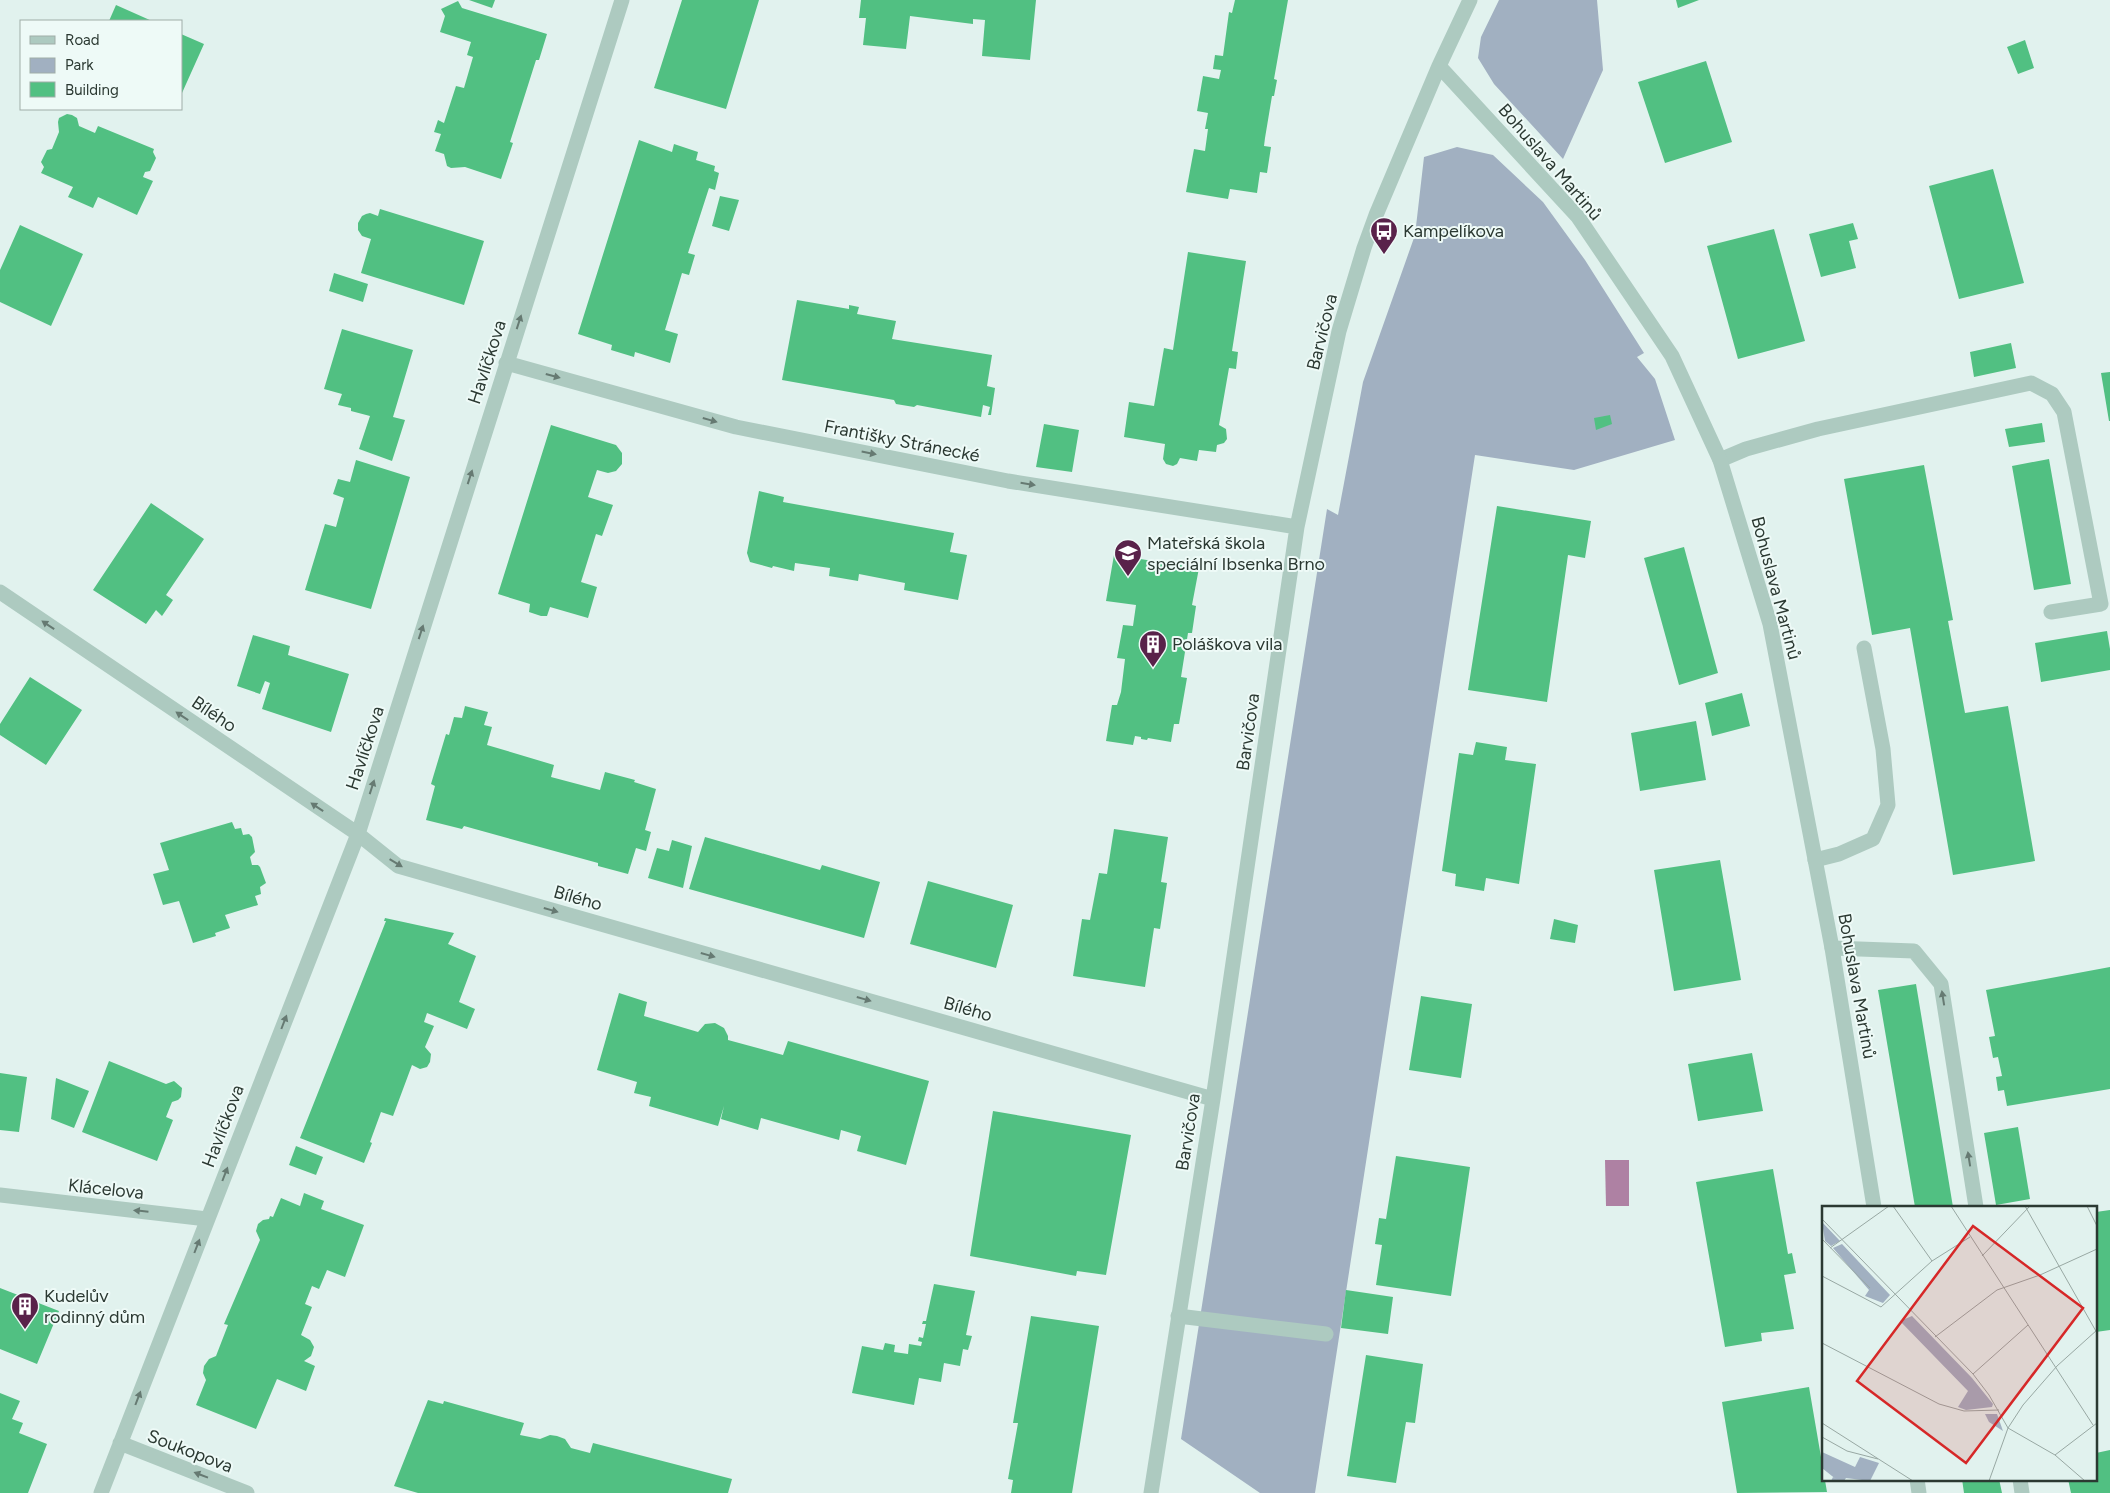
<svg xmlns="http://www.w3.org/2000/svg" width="2110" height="1493" viewBox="0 0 2110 1493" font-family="Figtree,sans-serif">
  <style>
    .green { fill: #a1b0c1 }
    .water { fill: #ae81a3 }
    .building { fill: #51c082 }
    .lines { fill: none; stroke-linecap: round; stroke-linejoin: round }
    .lane { stroke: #adcac0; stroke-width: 15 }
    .street { stroke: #adcac0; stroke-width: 15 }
    .oneway { fill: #667a72 }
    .labels { text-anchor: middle; stroke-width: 4; stroke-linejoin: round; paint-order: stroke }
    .street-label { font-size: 18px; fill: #2b3932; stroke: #eefaf7 }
    .poi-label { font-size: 18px; fill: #2b3932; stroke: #eefaf7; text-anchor: start }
    .inset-road { fill: none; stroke: #98a8a3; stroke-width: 1 }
    .view { fill: #d62828; fill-opacity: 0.15; stroke: #d62828; stroke-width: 2.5 }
    .inset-edge { fill: none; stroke: #2b3932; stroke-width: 2.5 }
  </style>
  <rect width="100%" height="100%" fill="#e1f2ee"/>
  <path class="green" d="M 1499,0 L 1597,0 L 1603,70 L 1563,159 L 1494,84 L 1478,58 L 1481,37 Z
    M 1457,147 L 1493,155 L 1543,202 L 1585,260 L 1644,353 L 1637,357 L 1655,379 L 1675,440 L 1574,470 L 1475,455 L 1315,1493 L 1260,1493 L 1181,1439 L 1327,509 L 1338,515 L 1363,382 L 1415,235 L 1424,157 Z"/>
  <path class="water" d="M 1605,1160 L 1629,1160 L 1629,1206 L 1606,1206 Z"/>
  <path class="building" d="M 469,0 L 495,0 L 492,8 Z
    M 682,0 L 759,0 L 726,109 L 654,88 Z
    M 861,0 L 1036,0 L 1030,60 L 982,56 L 985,20 L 973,19 L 973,24 L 910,16 L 906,49 L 863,45 L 866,18 L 859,18 Z
    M 1235,0 L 1288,0 L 1274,79 L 1277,80 L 1274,96 L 1272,96 L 1265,138 L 1264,146 L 1271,147 L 1267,173 L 1260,172 L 1257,193 L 1230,189 L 1228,199 L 1186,192 L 1194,149 L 1205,151 L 1208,129 L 1205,129 L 1208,113 L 1197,111 L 1203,76 L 1219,79 L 1221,70 L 1213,69 L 1215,55 L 1223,56 L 1229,12 L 1232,13 Z
    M 1676,0 L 1699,0 L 1678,8 Z
    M 458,1 L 462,8 L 547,34 L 539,60 L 536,60 L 510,142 L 513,143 L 501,179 L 465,167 L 451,168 L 447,166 L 444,154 L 435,151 L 441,134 L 434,132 L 438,120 L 444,123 L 456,86 L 464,88 L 473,57 L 467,55 L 471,42 L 440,32 L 445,16 L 441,9 Z
    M 116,5 L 152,21 L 109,21 Z
    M 181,34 L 204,44 L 182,93 L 182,104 Z
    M 2025,40 L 2034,68 L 2018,74 L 2007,47 Z
    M 1706,61 L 1732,142 L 1665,163 L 1638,82 Z
    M 67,114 L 72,115 L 77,118 L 79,126 L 95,133 L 98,126 L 154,149 L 153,152 L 156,158 L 150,171 L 145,172 L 143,177 L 153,181 L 137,215 L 98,197 L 93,208 L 68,197 L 73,187 L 41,173 L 44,167 L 41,162 L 47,150 L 52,149 L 59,132 L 58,122 L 59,118 Z
    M 639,140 L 672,152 L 674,144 L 698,152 L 696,160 L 715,166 L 714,171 L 719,173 L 715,190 L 709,188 L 688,253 L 695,255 L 689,275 L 682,273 L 665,330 L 678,334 L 670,363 L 635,352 L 634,357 L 611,350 L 612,345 L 578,334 Z
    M 1993,169 L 2024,283 L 1959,299 L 1929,186 Z
    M 720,196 L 739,200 L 729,231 L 712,226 Z
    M 380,209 L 484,241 L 464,305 L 361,273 L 371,239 L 362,236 L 358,230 L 358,223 L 362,216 L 366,214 L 370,213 L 378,216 Z
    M 1853,223 L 1858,239 L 1849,241 L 1856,268 L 1821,277 L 1809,234 Z
    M 20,225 L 83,254 L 51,326 L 0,302 L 0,270 Z
    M 1774,229 L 1805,341 L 1738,359 L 1707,246 Z
    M 1188,252 L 1246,261 L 1232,351 L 1238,352 L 1236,369 L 1229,368 L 1219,425 L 1226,429 L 1227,439 L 1224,443 L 1217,445 L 1216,452 L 1199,450 L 1197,461 L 1180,458 L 1177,464 L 1173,466 L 1166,464 L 1163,459 L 1165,444 L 1124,437 L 1129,402 L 1154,406 L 1164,348 L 1173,350 Z
    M 334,273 L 368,284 L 363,302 L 329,291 Z
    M 797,300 L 849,309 L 849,305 L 859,307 L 857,314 L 896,321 L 892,339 L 992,355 L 987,386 L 995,388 L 991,415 L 988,415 L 990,407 L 983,405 L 981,417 L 917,405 L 914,407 L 896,404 L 894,400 L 782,380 Z
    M 342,329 L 413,350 L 393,417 L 405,420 L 392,461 L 359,449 L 370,416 L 351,411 L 351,408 L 338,405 L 342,394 L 324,389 Z
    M 2011,343 L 2016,368 L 1974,377 L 1970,352 Z
    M 2110,372 L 2110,421 L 2109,421 L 2101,373 Z
    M 1610,415 L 1612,424 L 1596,430 L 1594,418 Z
    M 2042,423 L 2045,442 L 2009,447 L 2005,429 Z
    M 1044,424 L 1079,430 L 1072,472 L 1036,467 Z
    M 551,425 L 616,445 L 622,453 L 622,464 L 616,471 L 608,473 L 597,470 L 588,497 L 613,505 L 602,536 L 596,534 L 581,582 L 597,587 L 588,618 L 550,607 L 547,616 L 541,616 L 529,612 L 530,604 L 498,594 Z
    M 2049,459 L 2071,584 L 2034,590 L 2012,466 Z
    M 356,460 L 410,477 L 371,609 L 305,590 L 325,524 L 336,527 L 344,498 L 333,494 L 338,479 L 350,482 Z
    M 1924,465 L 1953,620 L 1948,621 L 1965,713 L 2008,706 L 2035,861 L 1953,875 L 1910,628 L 1872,635 L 1844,479 Z
    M 759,491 L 784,497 L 783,502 L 954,533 L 950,552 L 967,555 L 958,600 L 904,590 L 905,583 L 859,574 L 858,581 L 829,576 L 830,568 L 795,563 L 794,571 L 773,566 L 772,568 L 750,562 L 747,553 Z
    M 151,503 L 204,539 L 166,595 L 173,600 L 162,616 L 156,610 L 146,624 L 93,590 Z
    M 1497,506 L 1591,521 L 1585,558 L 1568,555 L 1547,702 L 1468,690 Z
    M 1684,547 L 1718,673 L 1679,685 L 1644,558 Z
    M 1114,555 L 1199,568 L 1192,605 L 1196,606 L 1192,633 L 1188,633 L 1181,677 L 1187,678 L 1179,724 L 1174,724 L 1171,742 L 1148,738 L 1147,740 L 1141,739 L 1141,737 L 1135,736 L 1133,745 L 1106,741 L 1112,705 L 1117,705 L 1121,692 L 1125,659 L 1117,658 L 1123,625 L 1133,626 L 1136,605 L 1106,601 Z
    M 2107,631 L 2110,649 L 2110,670 L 2041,682 L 2035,643 Z
    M 253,635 L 290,646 L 288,655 L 349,674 L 331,732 L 262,709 L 270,683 L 265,681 L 260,694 L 237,686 Z
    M 30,677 L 82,710 L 46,765 L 0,735 L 0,724 Z
    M 1742,693 L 1750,726 L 1712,736 L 1705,703 Z
    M 465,706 L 488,712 L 484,725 L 492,727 L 487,745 L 554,765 L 551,777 L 600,790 L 605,772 L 635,780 L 634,782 L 656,789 L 645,830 L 651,832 L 646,851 L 636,848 L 628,874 L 598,866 L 598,863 L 464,826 L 462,829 L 426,820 L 435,786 L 431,784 L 446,734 L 449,735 L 454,717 L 462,718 Z
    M 1696,721 L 1706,780 L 1640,791 L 1631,733 Z
    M 1476,742 L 1507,747 L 1505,760 L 1536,764 L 1519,884 L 1486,878 L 1484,891 L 1455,886 L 1456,874 L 1442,871 L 1459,753 L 1473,755 Z
    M 232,822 L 235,829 L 241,828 L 243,835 L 249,834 L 252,837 L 255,852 L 250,857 L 252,865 L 258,865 L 260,867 L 266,883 L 260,887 L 261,894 L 255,896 L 258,905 L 225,915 L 230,928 L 215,933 L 216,936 L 193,943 L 179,901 L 163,905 L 153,874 L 169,870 L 160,843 Z
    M 1114,829 L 1168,837 L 1161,882 L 1167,883 L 1160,929 L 1154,928 L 1145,987 L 1073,976 L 1082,919 L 1090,920 L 1099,873 L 1107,874 Z
    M 705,837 L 820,870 L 822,865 L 880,882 L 864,938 L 689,889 Z
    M 672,840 L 692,846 L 683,888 L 648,878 L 657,848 L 669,851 Z
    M 1720,860 L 1741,980 L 1674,991 L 1654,870 Z
    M 928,881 L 1013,905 L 996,968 L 910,944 Z
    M 385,918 L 454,933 L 448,944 L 476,956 L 459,1002 L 475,1009 L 467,1029 L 427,1013 L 424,1022 L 434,1026 L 425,1047 L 431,1054 L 430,1062 L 427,1067 L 420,1069 L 412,1065 L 393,1116 L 381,1112 L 370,1142 L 372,1143 L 364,1163 L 300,1138 L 386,921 L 384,921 Z
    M 1554,919 L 1578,925 L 1575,943 L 1550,939 Z
    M 2110,967 L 2110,1089 L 2007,1106 L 2004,1090 L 1998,1091 L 1996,1077 L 2002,1076 L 1998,1057 L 1993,1058 L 1989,1037 L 1995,1036 L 1986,990 Z
    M 1916,984 L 1953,1207 L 1915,1207 L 1878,990 Z
    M 619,993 L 647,1002 L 644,1016 L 698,1032 L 705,1024 L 715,1023 L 724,1028 L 728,1036 L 728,1040 L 783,1055 L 788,1041 L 929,1081 L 906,1165 L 857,1151 L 861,1136 L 841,1130 L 839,1140 L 761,1118 L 758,1130 L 721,1119 L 724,1106 L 718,1126 L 649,1106 L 651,1097 L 634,1093 L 637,1082 L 597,1070 Z
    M 1421,996 L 1472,1004 L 1461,1078 L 1409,1070 Z
    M 1752,1053 L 1763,1111 L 1698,1121 L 1688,1064 Z
    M 109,1061 L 166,1084 L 174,1081 L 182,1088 L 181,1097 L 178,1100 L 172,1102 L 166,1117 L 173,1120 L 157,1161 L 82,1132 Z
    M 0,1073 L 27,1077 L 19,1132 L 0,1130 Z
    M 56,1078 L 89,1091 L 74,1128 L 51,1119 Z
    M 993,1111 L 1131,1135 L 1106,1275 L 1077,1271 L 1076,1276 L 970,1256 Z
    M 2018,1127 L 2030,1199 L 1996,1205 L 1984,1133 Z
    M 296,1146 L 323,1157 L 316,1175 L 289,1165 Z
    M 1396,1156 L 1470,1167 L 1451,1296 L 1376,1285 L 1382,1245 L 1375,1244 L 1379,1218 L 1386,1219 Z
    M 1773,1169 L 1788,1254 L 1792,1253 L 1796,1273 L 1784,1275 L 1794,1329 L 1761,1333 L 1762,1341 L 1725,1347 L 1696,1182 Z
    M 304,1193 L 324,1201 L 321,1209 L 364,1225 L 345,1277 L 327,1270 L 319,1289 L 312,1286 L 305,1304 L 312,1307 L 301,1335 L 310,1340 L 314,1347 L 311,1356 L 304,1361 L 315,1366 L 306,1391 L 277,1379 L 256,1429 L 196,1405 L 206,1380 L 203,1373 L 204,1366 L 209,1359 L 216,1356 L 228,1325 L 224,1324 L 260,1240 L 256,1231 L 258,1224 L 263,1220 L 269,1219 L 270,1216 L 273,1217 L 281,1198 L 300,1206 Z
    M 2110,1210 L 2110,1330 L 2096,1332 L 2096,1212 Z
    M 934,1284 L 975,1291 L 966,1335 L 972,1336 L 968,1350 L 963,1349 L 960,1366 L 944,1363 L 941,1382 L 919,1378 L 914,1405 L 852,1393 L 862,1346 L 883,1350 L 885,1343 L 895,1345 L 894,1352 L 908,1354 L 909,1344 L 921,1346 L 922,1342 L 918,1341 L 919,1337 L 923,1338 L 926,1324 L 922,1324 L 923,1321 L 926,1321 Z
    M 0,1288 L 59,1311 L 37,1364 L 0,1349 Z
    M 1346,1290 L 1393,1297 L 1388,1334 L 1341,1328 Z
    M 1031,1316 L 1099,1326 L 1072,1493 L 1011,1493 L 1013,1480 L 1008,1479 L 1018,1423 L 1013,1423 Z
    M 1366,1355 L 1423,1364 L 1415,1423 L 1406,1422 L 1396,1483 L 1347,1476 Z
    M 1809,1387 L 1827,1492 L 1737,1493 L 1722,1402 Z
    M 0,1393 L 20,1401 L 12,1419 L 23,1423 L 19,1433 L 47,1444 L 28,1493 L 0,1493 Z
    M 428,1400 L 443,1404 L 444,1401 L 524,1423 L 520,1435 L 540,1439 L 550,1435 L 557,1436 L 565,1439 L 571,1448 L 590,1453 L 593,1443 L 732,1479 L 728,1493 L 418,1493 L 394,1486 Z
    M 2110,1450 L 2110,1493 L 2071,1493 L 2068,1479 L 2096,1479 L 2096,1453 Z
    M 1962,1479 L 1999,1479 L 2002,1493 L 1964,1493 Z"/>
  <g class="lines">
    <path class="lane" d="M 1720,460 L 1746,449 L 1818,429 L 2031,383 L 2052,394 L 2064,412 L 2101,604 L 2051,612
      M 1815,860 L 1839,854 L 1873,839 L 1888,805 L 1883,749 L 1864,648
      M 1832,948 L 1914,951 L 1941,984 L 1976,1207
      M 1178,1316 L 1326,1334
      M 2020,1479 L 2022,1493"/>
    <path class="street" d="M 1439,66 L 1578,217 L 1672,356 L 1720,460 L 1770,624 L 1832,948 L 1874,1207
      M 506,363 L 736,427 L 1008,481 L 1297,527
      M 0,592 L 358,834 L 398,866 L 1213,1099
      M 0,1195 L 207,1219
      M 120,1443 L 247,1493
      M 1917,1479 L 1919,1493
      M 101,1493 L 358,834 L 622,0
      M 1151,1493 L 1213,1099 L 1297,527 L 1339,331 L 1364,248 L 1376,215 L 1439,66 L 1470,0"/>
  </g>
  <defs><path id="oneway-solid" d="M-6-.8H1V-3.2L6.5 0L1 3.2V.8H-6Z" transform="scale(1.25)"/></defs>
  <g class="oneway">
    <use href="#oneway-solid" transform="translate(519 322) rotate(-72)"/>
    <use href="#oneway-solid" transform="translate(553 376) rotate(15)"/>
    <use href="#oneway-solid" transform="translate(710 420) rotate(16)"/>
    <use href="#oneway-solid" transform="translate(869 453) rotate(11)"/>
    <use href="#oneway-solid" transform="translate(470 477) rotate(-72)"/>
    <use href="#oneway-solid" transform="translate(1028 484) rotate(9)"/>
    <use href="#oneway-solid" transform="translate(48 625) rotate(-146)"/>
    <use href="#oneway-solid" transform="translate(421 632) rotate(-72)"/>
    <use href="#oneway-solid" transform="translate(182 716) rotate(-146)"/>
    <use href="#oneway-solid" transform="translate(372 787) rotate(-72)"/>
    <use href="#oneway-solid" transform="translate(317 807) rotate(-146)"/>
    <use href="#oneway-solid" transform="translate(396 863) rotate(31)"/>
    <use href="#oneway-solid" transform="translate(551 910) rotate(16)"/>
    <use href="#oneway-solid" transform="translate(708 955) rotate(16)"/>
    <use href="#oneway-solid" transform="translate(1943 998) rotate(-99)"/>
    <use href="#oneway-solid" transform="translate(864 999) rotate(16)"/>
    <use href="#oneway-solid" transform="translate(284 1022) rotate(-69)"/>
    <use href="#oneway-solid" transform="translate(1969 1159) rotate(-99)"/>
    <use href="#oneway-solid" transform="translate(225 1174) rotate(-69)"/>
    <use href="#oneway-solid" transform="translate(141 1211) rotate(-174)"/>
    <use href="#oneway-solid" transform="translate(197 1246) rotate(-69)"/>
    <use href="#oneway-solid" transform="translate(138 1398) rotate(-69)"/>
    <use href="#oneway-solid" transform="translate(201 1475) rotate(-159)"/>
  </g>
  <defs>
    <g id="bus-pin" transform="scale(1.4375)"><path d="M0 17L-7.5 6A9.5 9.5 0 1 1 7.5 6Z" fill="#59224a" stroke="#eefaf7"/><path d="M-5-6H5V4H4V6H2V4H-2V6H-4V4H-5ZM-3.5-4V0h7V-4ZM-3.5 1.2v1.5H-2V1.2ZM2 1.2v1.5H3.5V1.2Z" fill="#fff"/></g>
    <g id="school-pin" transform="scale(1.4375)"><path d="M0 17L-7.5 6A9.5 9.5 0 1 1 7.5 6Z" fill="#59224a" stroke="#eefaf7"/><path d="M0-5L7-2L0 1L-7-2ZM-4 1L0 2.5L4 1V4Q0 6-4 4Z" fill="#fff"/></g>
    <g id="building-pin" transform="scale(1.4375)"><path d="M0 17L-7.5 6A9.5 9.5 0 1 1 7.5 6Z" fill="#59224a" stroke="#eefaf7"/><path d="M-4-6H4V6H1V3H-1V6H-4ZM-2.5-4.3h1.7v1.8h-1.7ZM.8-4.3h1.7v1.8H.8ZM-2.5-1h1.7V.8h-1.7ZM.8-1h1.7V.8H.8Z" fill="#fff"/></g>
  </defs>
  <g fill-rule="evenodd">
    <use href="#bus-pin" x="1384" y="231"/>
    <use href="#school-pin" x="1128" y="553"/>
    <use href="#building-pin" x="1153" y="644"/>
    <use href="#building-pin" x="25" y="1306"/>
  </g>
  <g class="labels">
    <g class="street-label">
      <text transform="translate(1550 162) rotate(49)" y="6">Bohuslava Martinů</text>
      <text transform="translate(1322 332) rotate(-76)" y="6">Barvičova</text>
      <text transform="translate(487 362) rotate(-72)" y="6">Havlíčkova</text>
      <text transform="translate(902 441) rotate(11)" y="6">Františky Stránecké</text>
      <text transform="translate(1776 588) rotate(75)" y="6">Bohuslava Martinů</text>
      <text transform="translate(214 714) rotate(34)" y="6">Bílého</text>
      <text transform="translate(1248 732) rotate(-82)" y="6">Barvičova</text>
      <text transform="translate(365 748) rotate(-72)" y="6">Havlíčkova</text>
      <text transform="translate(578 898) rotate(16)" y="6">Bílého</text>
      <text transform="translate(1857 986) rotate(80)" y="6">Bohuslava Martinů</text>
      <text transform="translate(968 1009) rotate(16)" y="6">Bílého</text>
      <text transform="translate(223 1126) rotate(-69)" y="6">Havlíčkova</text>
      <text transform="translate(1188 1132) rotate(-81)" y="6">Barvičova</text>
      <text transform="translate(106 1189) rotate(6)" y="6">Klácelova</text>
      <text transform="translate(190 1451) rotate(21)" y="6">Soukopova</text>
    </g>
    <g class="poi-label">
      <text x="1403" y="237">Kampelíkova</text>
      <text x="1147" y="549">Mateřská škola<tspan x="1147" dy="21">speciální Ibsenka Brno</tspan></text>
      <text x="1172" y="650">Poláškova vila</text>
      <text x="44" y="1302">Kudelův<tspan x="44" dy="21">rodinný dům</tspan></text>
    </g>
  </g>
  <g transform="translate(1822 1206)">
    <rect width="275" height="275" fill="#e1f2ee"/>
    <path d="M 0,16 L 18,35 L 9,40 L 3,35 ZM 20,38 L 68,89 L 61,97 L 43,90 L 47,84 L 11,42 ZM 90,110 L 150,172 L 171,198 L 170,201 L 144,204 L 136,201 L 146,185 L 78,115 ZM 163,208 L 175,208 L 181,225 L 167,216 ZM 0,246 L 33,261 L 38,251 L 57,257 L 48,275 L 24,272 L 22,275 L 9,275 L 11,271 L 15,274 L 0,262 Z" fill="#a1b0c1"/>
    <path class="inset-road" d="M 71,0 L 110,55M 129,0 L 271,219M 203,0 L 275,127M 265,0 L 275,20M 0,13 L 151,168 L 167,189 L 186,222 L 233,249 L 263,275M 0,33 L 48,82M 8,42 L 67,0M 160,50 L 208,0M 0,70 L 59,101 L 110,55 L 148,31M 113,131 L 175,84 L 218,69 L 275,43M 0,137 L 117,198 L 142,205 L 177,204M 151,168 L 206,119M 0,217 L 91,275M 0,231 L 25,245 L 56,253M 233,249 L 275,217M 167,275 L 186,222 L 201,199 L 235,160 L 275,124"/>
    <path class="view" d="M 151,20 L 261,102 L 144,257 L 35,175 Z"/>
    <rect width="275" height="275" class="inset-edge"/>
  </g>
  <rect x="20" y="20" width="162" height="90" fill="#eefaf7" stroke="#a0ada8"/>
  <rect x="30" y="36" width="25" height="8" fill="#adcac0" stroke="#a0ada8"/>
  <text x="65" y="45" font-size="15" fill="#2b3932">Road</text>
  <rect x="30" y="58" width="25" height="15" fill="#a1b0c1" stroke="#a0ada8"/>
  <text x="65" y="70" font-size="15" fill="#2b3932">Park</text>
  <rect x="30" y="82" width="25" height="15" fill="#51c082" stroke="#a0ada8"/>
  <text x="65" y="95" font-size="15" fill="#2b3932">Building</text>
</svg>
